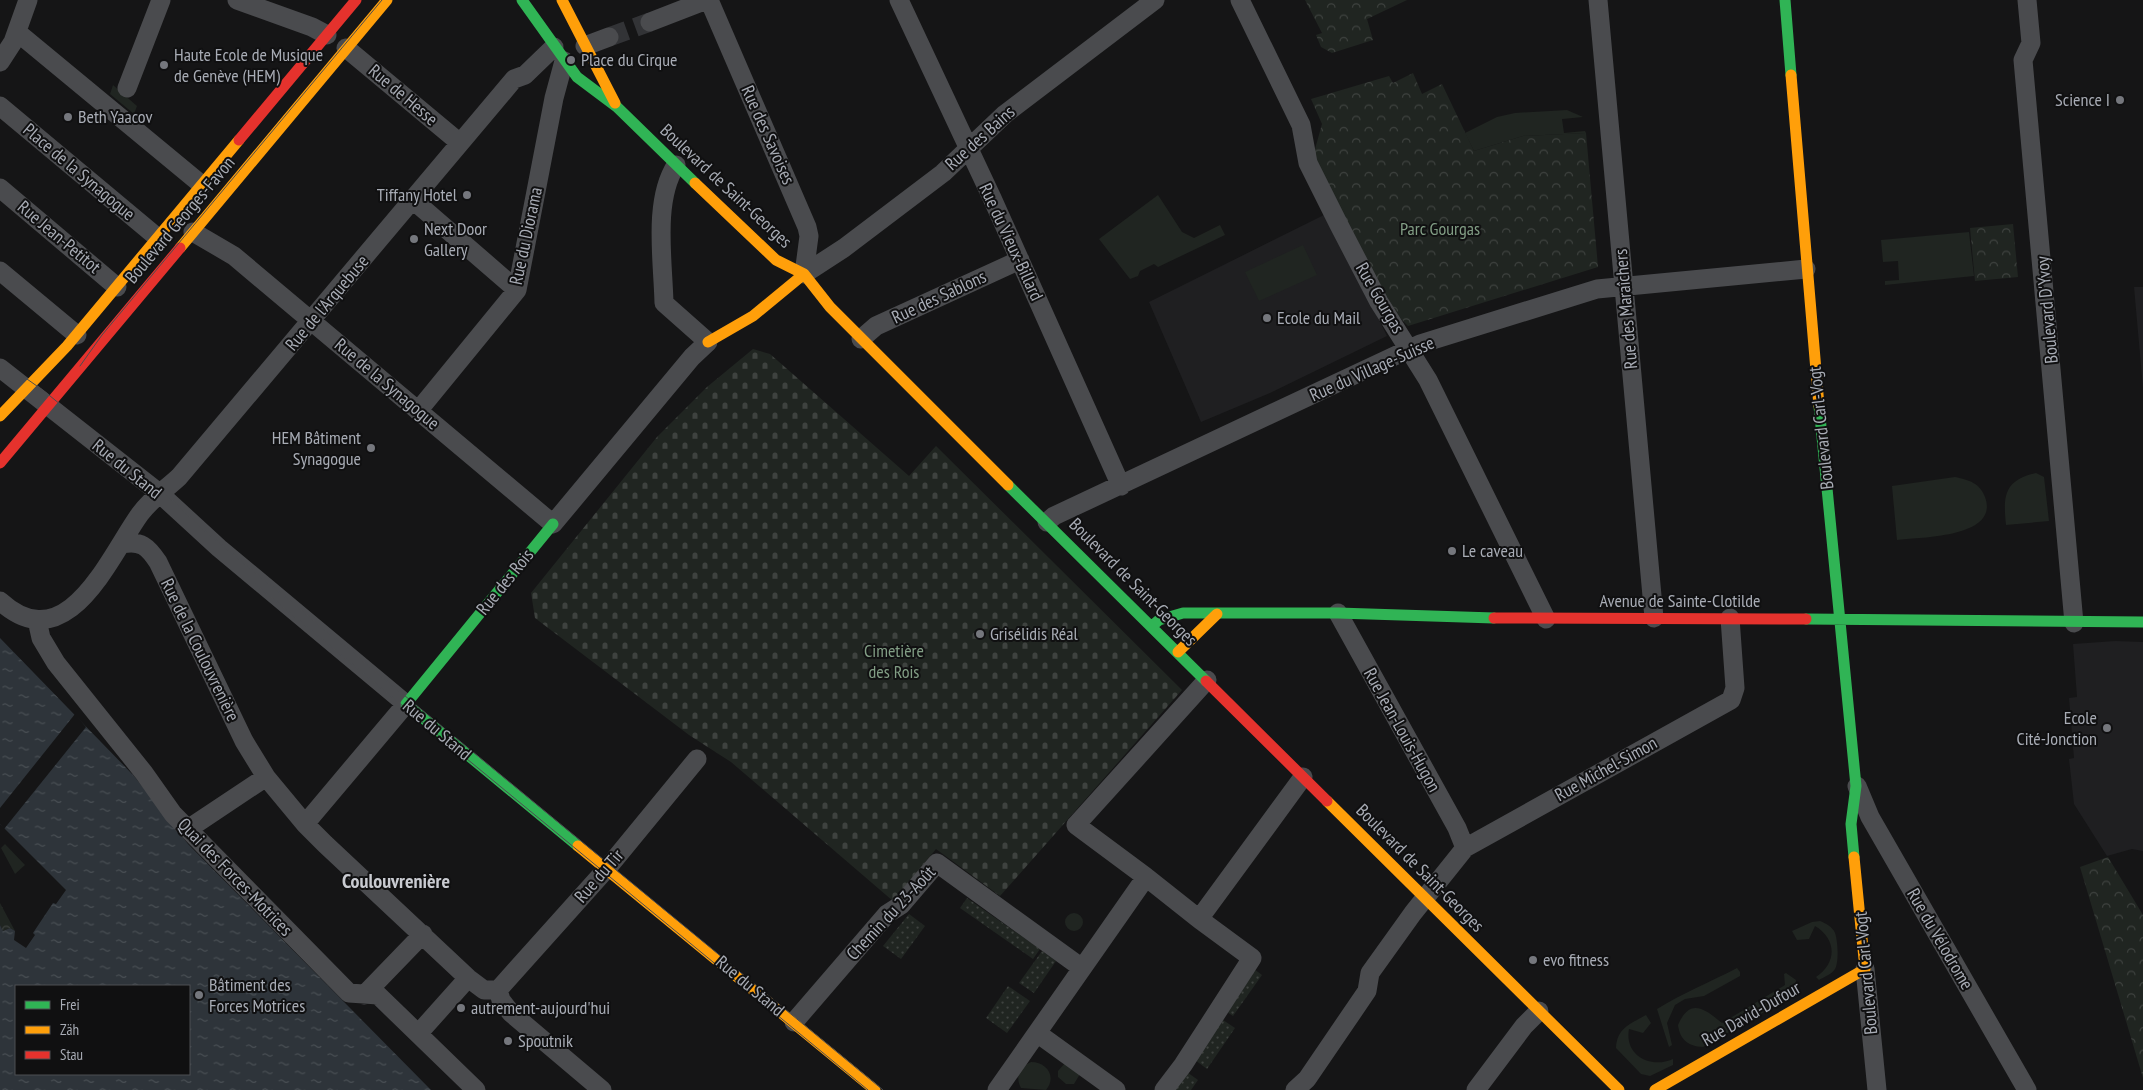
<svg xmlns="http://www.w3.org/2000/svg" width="2143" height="1090" viewBox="0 0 2143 1090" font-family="'PT Sans Narrow',sans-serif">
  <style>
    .built { fill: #1f1f21 }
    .grass { fill: #202521 }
    .cemetery { fill: url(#cemetery-stones) }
    .park { fill: url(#park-crowns) }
    .garden { fill: url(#garden-dots) }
    .water { fill: url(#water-ripples); fill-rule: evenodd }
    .pier { fill: #151516 }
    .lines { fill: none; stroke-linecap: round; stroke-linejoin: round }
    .street-tunnel { stroke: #323336; stroke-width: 19; stroke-dasharray: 19 9; stroke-linecap: butt }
    .street { stroke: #4a4b4e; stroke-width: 19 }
    .fast { stroke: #30b455; stroke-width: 11 }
    .slow { stroke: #ff9f0a; stroke-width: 11 }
    .jam { stroke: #e5322d; stroke-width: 11 }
    .tram { stroke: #4b4c4f; stroke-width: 1 }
    .poi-dot { fill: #75777d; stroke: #101011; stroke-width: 2 }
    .labels { text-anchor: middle; stroke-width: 4; stroke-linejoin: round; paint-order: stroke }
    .poi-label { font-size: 18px; fill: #a8acb5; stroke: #101011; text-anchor: start }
    .street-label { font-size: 18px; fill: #a8acb5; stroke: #101011 }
    .park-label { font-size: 18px; fill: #829e85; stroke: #101011 }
    .quarter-label { font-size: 20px; font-weight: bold; fill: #c9cbd1; stroke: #101011 }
  </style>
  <defs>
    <pattern id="cemetery-stones" width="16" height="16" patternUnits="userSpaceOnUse" patternTransform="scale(1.25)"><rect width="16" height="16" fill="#202521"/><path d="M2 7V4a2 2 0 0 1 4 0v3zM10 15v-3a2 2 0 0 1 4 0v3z" fill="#3e423f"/></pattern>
    <pattern id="park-crowns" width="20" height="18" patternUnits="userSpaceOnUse" patternTransform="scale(1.25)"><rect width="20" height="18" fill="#202521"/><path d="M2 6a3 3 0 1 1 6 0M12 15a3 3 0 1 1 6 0" fill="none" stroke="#3e423f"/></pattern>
    <pattern id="garden-dots" width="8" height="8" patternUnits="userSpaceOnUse" patternTransform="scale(1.25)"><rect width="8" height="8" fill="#202521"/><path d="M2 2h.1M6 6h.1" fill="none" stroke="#3e423f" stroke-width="1.8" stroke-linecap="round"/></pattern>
    <pattern id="water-ripples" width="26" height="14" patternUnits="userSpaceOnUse" patternTransform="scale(1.25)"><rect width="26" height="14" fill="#2e343a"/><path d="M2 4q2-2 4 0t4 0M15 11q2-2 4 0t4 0" fill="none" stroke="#494f54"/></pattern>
  </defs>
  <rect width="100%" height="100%" fill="#151516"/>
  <path class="built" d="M 1326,214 L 1387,336 L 1270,393 L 1201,422 L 1149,302 Z
    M 2134,287 L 2143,287 L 2143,388 Z
    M 2115,641 L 2143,642 L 2143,851 L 2132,849 L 2107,856 L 2074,804 L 2069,759 L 2074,758 L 2069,698 L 2077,697 L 2073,644 Z"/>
  <path class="grass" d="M 113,85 L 137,106 L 134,114 L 110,94 Z
    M 1567,110 L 1583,117 L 1562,119 L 1564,133 L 1585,131 L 1586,133 L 1523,136 L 1474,151 L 1465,133 L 1497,117 L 1515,113 Z
    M 1158,195 L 1182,232 L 1194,238 L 1220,225 L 1225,235 L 1158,267 L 1154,264 L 1140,271 L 1138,276 L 1130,279 L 1099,239 Z
    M 1969,232 L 1974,276 L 1885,285 L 1885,281 L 1899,280 L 1898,261 L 1883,262 L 1881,240 Z
    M 1303,245 L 1317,275 L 1259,301 L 1245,272 Z
    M 2036,473 L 2044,477 L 2049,521 L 2006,525 C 2003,496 2004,480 2036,473 Z
    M 1955,477 C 1969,480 1980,483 1985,497 C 2000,538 1920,537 1897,540 L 1892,486 Z
    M 5,844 L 25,865 L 15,874 L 1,848 Z
    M1065 922a9 9 0 1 1 18 0a9 9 0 1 1-18 0Z
    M 1820,921 C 1825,923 1833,927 1835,933 C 1838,941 1839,962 1835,969 C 1832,974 1824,977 1819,980 L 1816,977 C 1837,963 1837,939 1815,926 L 1809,939 L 1797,940 L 1792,931 L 1812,922 Z
    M 1737,968 L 1740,972 L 1740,976 L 1704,996 L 1685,999 L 1675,1005 L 1667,1023 L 1672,1045 L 1669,1047 L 1657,1009 C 1683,993 1710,982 1737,968 Z
    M 1786,973 L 1796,980 L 1794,995 L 1703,1047 C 1688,1046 1680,1040 1678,1025 C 1690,997 1705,1009 1722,1023 L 1785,985 L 1784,974 Z
    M 1646,1015 L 1651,1023 L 1643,1033 L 1629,1029 C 1624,1056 1651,1069 1673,1059 L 1673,1065 L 1650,1076 L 1641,1074 L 1616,1048 C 1617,1028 1630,1024 1646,1015 Z
    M 1031,1062 C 1047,1062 1057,1077 1046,1090 L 1021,1088 C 1015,1077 1019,1067 1031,1062 Z
    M 1065,1063 L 1080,1074 L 1074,1084 L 1066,1084 L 1058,1077 L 1058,1071 Z"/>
  <path class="cemetery" d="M 753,349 L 770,354 L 909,476 L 936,446 L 1182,690 L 1000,896 L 936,849 L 893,901 L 731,762 L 689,735 L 535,618 L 531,593 L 657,437 L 707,387 Z"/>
  <path class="park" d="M 1305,0 L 1407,0 L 1367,19 L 1373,40 L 1332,53 L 1321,47 L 1316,35 L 1322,33 Z
    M 1413,73 L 1422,94 L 1442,84 L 1474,151 L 1523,136 L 1586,133 L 1598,267 L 1408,326 L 1382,300 L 1312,160 L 1322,124 L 1311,99 L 1389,76 L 1393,83 Z
    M 2013,224 L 2018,277 L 1975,281 L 1970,228 Z
    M 2108,857 L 2143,915 L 2143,1078 L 2080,867 Z
    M 0,903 L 15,931 L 10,928 L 3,931 L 0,925 Z"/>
  <path class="garden" d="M 967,898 L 1040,949 L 1033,959 L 960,908 Z
    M 909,914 L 925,926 L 901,959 L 883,946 Z
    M 1042,951 L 1056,961 L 1034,993 L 1019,983 Z
    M 1250,966 L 1262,975 L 1233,1016 L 1221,1008 Z
    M 1008,986 L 1030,1001 L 1007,1033 L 986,1018 Z
    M 1223,1020 L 1235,1028 L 1207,1069 L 1195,1060 Z
    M 1184,1070 L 1198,1080 L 1191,1090 L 1170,1090 Z"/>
  <path class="water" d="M 0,638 L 134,776 L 188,844 L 431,1090 L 0,1090 L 0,925 L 3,931 L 10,928 L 15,931 L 14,940 L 26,948 L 35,935 L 33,933 L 53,903 L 56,904 L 66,890 L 0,824 ZM 16,986 L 189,986 L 189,1074 L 16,1074 Z"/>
  <path class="pier" d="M 75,714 L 86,727 L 4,829 L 0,824 L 0,808 Z"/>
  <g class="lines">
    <path class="street-tunnel" d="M 609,37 L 650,22"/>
    <path class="street" d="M 237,0 L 312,27 L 327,35
      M 709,0 L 807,227 L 809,236 L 804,274
      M 899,0 L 992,198 L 1121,486
      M 1240,0 L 1301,125 L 1308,163 L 1339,225 L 1379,302 L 1428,380 L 1546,619
      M 1598,0 L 1654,618
      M 2027,0 L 2031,43 L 2023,60 L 2074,623
      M 650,22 L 707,0
      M 17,32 L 202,185
      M 585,46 L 609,37
      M 346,48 L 460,143
      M 0,62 L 13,42 L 28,0
      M 127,88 L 161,0
      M 0,106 L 158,238
      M 0,188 L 117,287
      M 413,200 L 517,290
      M 193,232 L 234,256 L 553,524 L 692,357 L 708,342 L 664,303 C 663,260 653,201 676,165
      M 0,271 L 77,335
      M 804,274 L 844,248 L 943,173 L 1005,114 L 1155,0
      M 861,339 L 876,326 L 1020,260
      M 0,368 L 158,492 L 219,548 L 406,704 L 305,824
      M 418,411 L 517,290 L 554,98 L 564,61
      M 1047,522 L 1054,516 L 1420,344 L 1597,289 L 1806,269
      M 122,544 C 141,540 148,547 158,562 L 244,741 L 266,777 L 305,824 L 325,844 L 468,978 L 484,990 L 498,990
      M 0,601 C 67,662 109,557 140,514 C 152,498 165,490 179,477 L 514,79 L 525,75 L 554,47
      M 1338,613 L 1457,828 L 1465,848
      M 37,620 L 41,638 L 56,663 L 144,773 L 173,814 L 349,993 L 378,995 L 476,1090
      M 1857,786 L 1870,817 L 2027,1090
      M 188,829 L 266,777
      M 1146,877 L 1076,825 L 1207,680
      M 1865,969 L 1877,1090
      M 498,990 L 610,865 L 697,759
      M 498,990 L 501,1000 L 511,1013 L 602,1090
      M 364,995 L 423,934
      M 794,1022 L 887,914 L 901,905 L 937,863 L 1082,968
      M 1037,1033 L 1116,1090
      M 418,1034 L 468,978
      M 997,1090 L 1146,877 L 1199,919 L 1303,777
      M 1164,1090 L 1183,1065 L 1252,958 L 1199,919
      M 1295,1090 L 1307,1079 L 1367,991 L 1370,973 L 1413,913 L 1465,848 L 1731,700 L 1735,688 L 1730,618
      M 1476,1090 L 1524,1026 L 1539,1011"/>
    <path class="fast" d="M 522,0 L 577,77 L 617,107 L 695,183
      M 1785,0 L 1791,75
      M 1819,406 L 1856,786 L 1851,824 L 1854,857
      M 1008,485 L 1206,681
      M 553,524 L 406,704 L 578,846
      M 1806,619 L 2143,622
      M 1152,626 L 1159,620 L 1183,613 L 1338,613 L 1494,618"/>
    <path class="slow" d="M 562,0 L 615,103
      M 1791,75 L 1819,406
      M 695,183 L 776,260 L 804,274 L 830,307 L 1008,485
      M 180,248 L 387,0
      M 708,342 L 753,316 L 804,274
      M 0,416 L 67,346 L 239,140
      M 1178,652 L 1217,614
      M 1327,801 L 1619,1090
      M 578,846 L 875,1090
      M 1655,1090 L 1865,969 L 1854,857"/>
    <path class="jam" d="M 239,140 L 356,0
      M 0,463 L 180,248
      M 1494,618 L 1806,619
      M 1206,681 L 1327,801"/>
    <path class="tram" d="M 0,360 L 44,391 L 139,469 L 205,531 L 883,1090
      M 80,366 L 102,335 L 382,0
      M 203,541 L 868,1090"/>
  </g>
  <g class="poi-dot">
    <circle cx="571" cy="60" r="5"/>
    <circle cx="164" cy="65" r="5"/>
    <circle cx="2120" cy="100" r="5"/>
    <circle cx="68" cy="117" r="5"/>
    <circle cx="467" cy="195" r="5"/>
    <circle cx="414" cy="239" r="5"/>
    <circle cx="1267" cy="318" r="5"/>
    <circle cx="371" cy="448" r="5"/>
    <circle cx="1452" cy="551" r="5"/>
    <circle cx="980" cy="634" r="5"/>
    <circle cx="2107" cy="728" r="5"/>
    <circle cx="1533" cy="960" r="5"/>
    <circle cx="199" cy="995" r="5"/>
    <circle cx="461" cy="1008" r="5"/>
    <circle cx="508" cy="1041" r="5"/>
  </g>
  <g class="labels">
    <g class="poi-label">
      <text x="174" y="61">Haute Ecole de Musique<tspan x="174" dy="21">de Genève (HEM)</tspan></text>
      <text x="581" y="66">Place du Cirque</text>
      <text x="2110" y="106" text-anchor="end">Science I</text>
      <text x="78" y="123">Beth Yaacov</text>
      <text x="457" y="201" text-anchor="end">Tiffany Hotel</text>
      <text x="424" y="235">Next Door<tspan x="424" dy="21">Gallery</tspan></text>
      <text x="1277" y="324">Ecole du Mail</text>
      <text x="361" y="444" text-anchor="end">HEM Bâtiment<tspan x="361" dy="21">Synagogue</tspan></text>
      <text x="1462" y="557">Le caveau</text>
      <text x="990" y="640">Grisélidis Réal</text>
      <text x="2097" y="724" text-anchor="end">Ecole<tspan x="2097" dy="21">Cité-Jonction</tspan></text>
      <text x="1543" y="966">evo fitness</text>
      <text x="209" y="991">Bâtiment des<tspan x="209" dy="21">Forces Motrices</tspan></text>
      <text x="471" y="1014">autrement-aujourd'hui</text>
      <text x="518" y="1047">Spoutnik</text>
    </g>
    <g class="street-label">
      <text transform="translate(403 95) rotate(40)" y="6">Rue de Hesse</text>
      <text transform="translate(768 135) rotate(66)" y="6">Rue des Savoises</text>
      <text transform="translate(980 138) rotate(-42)" y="6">Rue des Bains</text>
      <text transform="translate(79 172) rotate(40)" y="6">Place de la Synagogue</text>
      <text transform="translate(726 186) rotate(43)" y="6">Boulevard de Saint-Georges</text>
      <text transform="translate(180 220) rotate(-50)" y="6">Boulevard Georges-Favon</text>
      <text transform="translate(526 236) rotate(-78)" y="6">Rue du Diorama</text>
      <text transform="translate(59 237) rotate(40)" y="6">Rue Jean-Petitot</text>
      <text transform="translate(1011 242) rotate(65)" y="6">Rue du Vieux-Billard</text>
      <text transform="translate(939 297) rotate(-25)" y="6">Rue des Sablons</text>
      <text transform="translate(1380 298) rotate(60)" y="6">Rue Gourgas</text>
      <text transform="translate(327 303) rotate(-50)" y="6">Rue de l'Arquebuse</text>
      <text transform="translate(1626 309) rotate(-95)" y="6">Rue des Maraîchers</text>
      <text transform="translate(2047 310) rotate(-95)" y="6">Boulevard D'Yvoy</text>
      <text transform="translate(1372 369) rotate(-24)" y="6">Rue du Village-Suisse</text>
      <text transform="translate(387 384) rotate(40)" y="6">Rue de la Synagogue</text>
      <text transform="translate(1821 428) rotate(-96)" y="6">Boulevard Carl-Vogt</text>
      <text transform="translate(127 469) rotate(39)" y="6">Rue du Stand</text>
      <text transform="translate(505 582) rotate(-51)" y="6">Rue des Rois</text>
      <text transform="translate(1133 582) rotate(45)" y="6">Boulevard de Saint-Georges</text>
      <text x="1680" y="607">Avenue de Sainte-Clotilde</text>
      <text transform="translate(200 650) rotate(64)" y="6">Rue de la Coulouvrenière</text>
      <text transform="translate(437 730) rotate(40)" y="6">Rue du Stand</text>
      <text transform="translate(1402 730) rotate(61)" y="6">Rue Jean-Louis-Hugon</text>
      <text transform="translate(1606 769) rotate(-29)" y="6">Rue Michel-Simon</text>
      <text transform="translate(1420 868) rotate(45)" y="6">Boulevard de Saint-Georges</text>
      <text transform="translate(599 876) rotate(-49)" y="6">Rue du Tir</text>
      <text transform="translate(235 877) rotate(46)" y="6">Quai des Forces-Motrices</text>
      <text transform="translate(891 913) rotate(-47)" y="6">Chemin du 23-Août</text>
      <text transform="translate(1940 939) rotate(60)" y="6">Rue du Vélodrome</text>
      <text transform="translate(1866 973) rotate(-95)" y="6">Boulevard Carl-Vogt</text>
      <text transform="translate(750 986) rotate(40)" y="6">Rue du Stand</text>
      <text transform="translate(1751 1014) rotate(-30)" y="6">Rue David-Dufour</text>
    </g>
    <g class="park-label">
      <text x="1440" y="235">Parc Gourgas</text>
      <text x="894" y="657">Cimetière<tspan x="894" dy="21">des Rois</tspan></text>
    </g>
    <g class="quarter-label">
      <text x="396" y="888">Coulouvrenière</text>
    </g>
  </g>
  <rect x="15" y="985" width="175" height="90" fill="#101011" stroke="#4d4e53"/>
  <rect x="25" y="1001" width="25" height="8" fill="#30b455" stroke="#4d4e53"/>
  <text x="60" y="1010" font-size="15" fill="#a8acb5">Frei</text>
  <rect x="25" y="1026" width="25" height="8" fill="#ff9f0a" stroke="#4d4e53"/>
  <text x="60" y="1035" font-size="15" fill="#a8acb5">Zäh</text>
  <rect x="25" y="1051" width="25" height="8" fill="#e5322d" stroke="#4d4e53"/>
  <text x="60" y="1060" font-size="15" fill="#a8acb5">Stau</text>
</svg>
